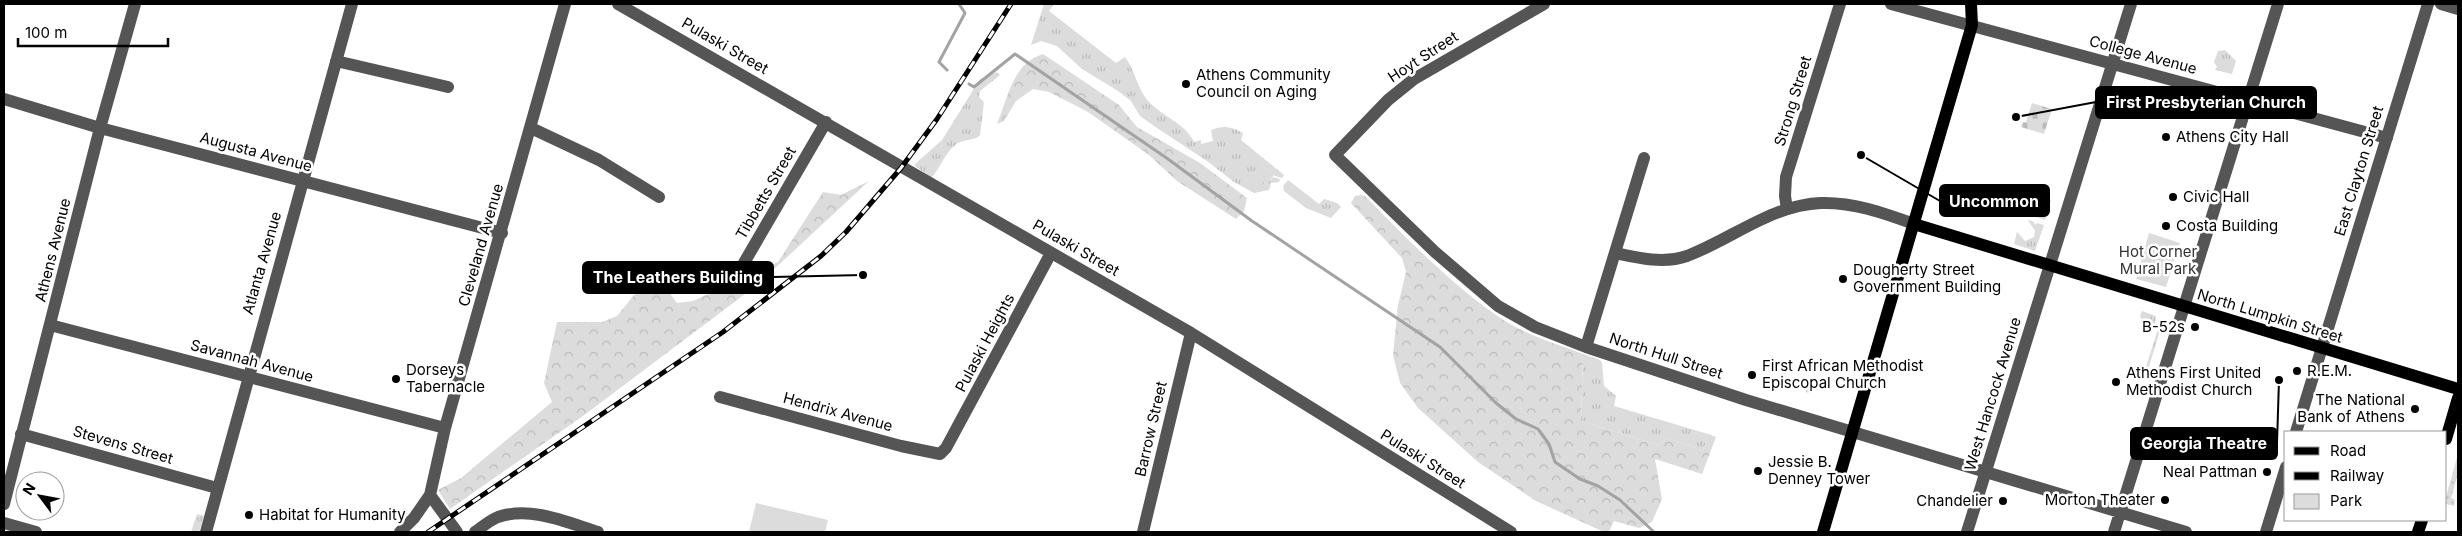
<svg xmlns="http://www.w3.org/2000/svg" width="2462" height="536" viewBox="0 0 2462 536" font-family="Inter,sans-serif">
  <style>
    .grass { fill: url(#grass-tufts) }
    .forest { fill: url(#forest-crowns) }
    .cemetery { fill: url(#cemetery-stones) }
    .park { fill: #dcdcdc }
    .garden { fill: url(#garden-dots) }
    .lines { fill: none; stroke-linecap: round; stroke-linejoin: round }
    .stream { stroke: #a3a3a3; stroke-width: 3 }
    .minor { stroke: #555; stroke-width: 12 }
    .major { stroke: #000; stroke-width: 12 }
    .rail-casing { stroke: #000; stroke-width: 5 }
    .rail { stroke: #fff; stroke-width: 3; stroke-dasharray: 9; stroke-linecap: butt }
    .poi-dot { fill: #000; stroke: #fff; stroke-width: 2 }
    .labels { text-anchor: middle; stroke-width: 5; stroke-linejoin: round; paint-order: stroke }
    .street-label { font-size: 15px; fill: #000; stroke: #fff }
    .poi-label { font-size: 15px; fill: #000; stroke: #fff; text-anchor: start }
    .park-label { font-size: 15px; fill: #333; stroke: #fff }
    .leader { fill: none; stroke: #000; stroke-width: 2 }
    .callout-dot { fill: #000; stroke: #fff; stroke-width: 2 }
    .callout { fill: #000; stroke: #000; stroke-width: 2 }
    .callout-label { font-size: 16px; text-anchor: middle; font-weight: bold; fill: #fff }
  </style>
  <defs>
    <pattern id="grass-tufts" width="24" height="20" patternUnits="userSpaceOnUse" patternTransform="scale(1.25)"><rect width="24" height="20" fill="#dcdcdc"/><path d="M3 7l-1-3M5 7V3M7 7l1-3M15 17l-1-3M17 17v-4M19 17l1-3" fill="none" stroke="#bbb"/></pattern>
    <pattern id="forest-crowns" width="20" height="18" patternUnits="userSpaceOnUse" patternTransform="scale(1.25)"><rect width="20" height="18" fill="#dcdcdc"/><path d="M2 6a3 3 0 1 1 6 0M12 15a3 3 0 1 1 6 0" fill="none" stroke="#bbb"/></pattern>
    <pattern id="cemetery-stones" width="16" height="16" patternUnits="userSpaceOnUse" patternTransform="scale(1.25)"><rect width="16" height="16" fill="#dcdcdc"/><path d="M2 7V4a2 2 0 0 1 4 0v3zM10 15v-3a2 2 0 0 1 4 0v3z" fill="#bbb"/></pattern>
    <pattern id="garden-dots" width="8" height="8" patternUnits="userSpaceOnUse" patternTransform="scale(1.25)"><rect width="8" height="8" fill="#dcdcdc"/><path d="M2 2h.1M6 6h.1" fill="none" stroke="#bbb" stroke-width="1.8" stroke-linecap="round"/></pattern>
  </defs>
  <rect width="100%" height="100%" fill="#fff"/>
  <path class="grass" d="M 1044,4 L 1054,4 L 1049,11 L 1116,63 L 1125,57 C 1135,70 1137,88 1148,101 C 1163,117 1185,123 1194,142 L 1201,140 L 1201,144 L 1213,141 L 1211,130 C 1224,125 1231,126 1243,133 L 1241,140 L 1284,175 L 1282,178 L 1275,176 L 1260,164 L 1266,185 L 1273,177 L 1280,179 L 1279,182 L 1271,183 L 1269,190 L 1254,193 L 1234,182 L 1207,161 L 1154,126 L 1140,116 L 1131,101 L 1118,91 L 1082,69 L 1057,46 L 1041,41 L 1031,45 Z
    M 2225,50 L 2236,61 L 2232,74 L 2215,70 L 2217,67 L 2214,62 L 2218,51 Z
    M 997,72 L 1000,75 L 980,91 L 979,97 L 984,102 L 980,135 C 975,141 965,139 958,143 C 945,151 941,168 931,178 L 914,165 L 942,140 L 980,79 Z
    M 2187,109 L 2204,114 L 2196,118 L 2185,116 Z
    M 1288,180 L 1319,204 L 1324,199 L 1337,203 L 1341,207 L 1331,218 L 1306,208 L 1284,191 L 1283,186 Z
    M 2033,196 L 2051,200 L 2045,220 L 2028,214 Z
    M 2028,220 L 2034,222 L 2035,225 L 2037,223 L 2044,225 L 2035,251 L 2014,244 L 2017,232 L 2025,241 L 2034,237 L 2035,231 Z
    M 2142,311 L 2156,316 L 2154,328 L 2142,321 L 2140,316 Z
    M 2159,326 L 2161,327 L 2147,373 L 2144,373 Z
    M 1583,354 L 1600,360 L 1602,363 L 1604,386 L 1616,396 L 1614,406 L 1708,434 L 1703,451 L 1668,438 L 1658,445 L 1581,421 Z
    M 1782,371 L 1785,373 L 1783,380 L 1813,388 L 1811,394 L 1806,392 L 1805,388 L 1782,382 L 1779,383 Z
    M 197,514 L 204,516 L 199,532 L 191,532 Z"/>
  <path class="forest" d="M 1043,54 L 1119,105 L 1137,127 L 1200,163 L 1247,198 L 1244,211 L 1236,219 L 1177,181 L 1149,155 L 1088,112 L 1049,92 L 1033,89 L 1016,101 L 1004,121 L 997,124 C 1008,97 1013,63 1043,54 Z
    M 869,181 L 757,285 L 583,416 L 450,509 L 438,490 L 461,478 L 552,402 L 544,383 L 557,322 L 602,322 L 617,316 L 634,295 L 662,283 L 677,303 L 693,301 L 778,262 L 823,192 L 841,195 Z
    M 1361,195 L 1365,196 C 1405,237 1458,291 1505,321 C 1529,336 1557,344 1583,354 L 1581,421 L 1658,445 L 1668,438 L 1703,451 L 1708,434 L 1716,437 L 1702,474 L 1655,459 L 1662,499 L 1652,522 L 1639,528 L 1614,521 L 1609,532 L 1604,532 L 1536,501 L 1478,462 L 1418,408 L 1400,383 L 1393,355 L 1398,305 L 1406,272 L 1402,258 L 1351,203 L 1355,196 Z"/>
  <path class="cemetery" d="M 2032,103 L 2052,109 L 2044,134 L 2021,127 L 2023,122 L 2026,122 Z"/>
  <path class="park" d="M 1260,164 L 1274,175 L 1266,185 L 1253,173 Z
    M 2149,233 L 2180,243 L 2166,287 L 2136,279 Z
    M 756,503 L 828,520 L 825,532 L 749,532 Z"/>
  <path class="garden" d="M 2458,454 L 2458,474 L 2451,498 L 2455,500 L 2454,506 L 2446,504 L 2446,497 Z"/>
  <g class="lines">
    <path class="stream" d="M 947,70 L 939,62 L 965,13 L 959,4
      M 969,84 L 974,87 L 1015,54 L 1168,159 L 1252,221 L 1440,347 L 1496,403 L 1516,419 L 1538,429 L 1549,444 L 1555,462 L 1580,479 L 1598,486 L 1620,500 L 1654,532"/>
    <path class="minor" d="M 618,4 L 1191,333 L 1511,532
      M 1544,4 L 1414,79 L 1388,100 L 1335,155 L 1435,252 L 1498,306 L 1535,327 L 1586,347 L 1746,400 L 2186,532
      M 1891,4 L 2387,138
      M 2441,4 L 2458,9
      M 336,61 L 448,87
      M 4,99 L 100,128 L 502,233
      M 531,128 L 599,160 L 659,197
      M 1787,209 L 1785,196 L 1786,177 L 1840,4
      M 1615,253 C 1638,258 1664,264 1687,256 C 1732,239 1771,205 1821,203 C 1853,202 1884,213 1914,224
      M 734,280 L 826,122
      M 50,325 L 445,428
      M 1586,347 L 1644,158
      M 720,397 L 901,446 L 940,454 L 946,448 L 1051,253
      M 2296,432 L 2428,4
      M 21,434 L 217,488
      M 430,495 L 457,532
      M 4,504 L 100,128 L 135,4
      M 4,523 L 36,532
      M 206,532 L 352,4
      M 400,532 L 414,518 L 430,495 L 445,428 L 565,4
      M 475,532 C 482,527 490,520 498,517 C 531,506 566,522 598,532
      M 1143,532 L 1191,333
      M 1967,532 L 2131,4
      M 2114,532 L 2278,4
      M 2266,532 L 2286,467"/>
    <path class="major" d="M 1914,224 L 2458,389
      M 2446,439 L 2458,398
      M 1823,532 L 1972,25 L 1971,4
      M 2418,532 L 2422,520"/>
    <g class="rail-casing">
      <path id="rail" d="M 428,532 L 723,332 L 821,256 L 846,232 L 901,168 L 937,119 L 1011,4"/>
    </g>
    <use href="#rail" class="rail"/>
  </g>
  <g class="poi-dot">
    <circle cx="1186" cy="84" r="5"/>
    <circle cx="2166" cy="137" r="5"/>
    <circle cx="2173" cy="197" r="5"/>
    <circle cx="2166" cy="226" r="5"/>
    <circle cx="1843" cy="279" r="5"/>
    <circle cx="2195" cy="327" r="5"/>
    <circle cx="2297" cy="371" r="5"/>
    <circle cx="1752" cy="375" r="5"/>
    <circle cx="396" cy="379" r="5"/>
    <circle cx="2116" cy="382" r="5"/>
    <circle cx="2415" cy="409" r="5"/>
    <circle cx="1758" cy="471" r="5"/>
    <circle cx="2267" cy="472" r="5"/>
    <circle cx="2165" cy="500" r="5"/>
    <circle cx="2003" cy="501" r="5"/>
    <circle cx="249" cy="515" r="5"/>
  </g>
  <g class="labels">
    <g class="street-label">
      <text transform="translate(725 46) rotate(30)" y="5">Pulaski Street</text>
      <text transform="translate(2143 55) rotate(15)" y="5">College Avenue</text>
      <text transform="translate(1423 57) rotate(-33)" y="5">Hoyt Street</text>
      <text transform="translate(1793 101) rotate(-73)" y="5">Strong Street</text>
      <text transform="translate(256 152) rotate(15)" y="5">Augusta Avenue</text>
      <text transform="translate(2359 171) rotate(-73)" y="5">East Clayton Street</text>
      <text transform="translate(766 193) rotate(-60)" y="5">Tibbetts Street</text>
      <text transform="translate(481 245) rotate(-74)" y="5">Cleveland Avenue</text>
      <text transform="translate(1076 248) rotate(30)" y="5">Pulaski Street</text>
      <text transform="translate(53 250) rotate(-76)" y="5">Athens Avenue</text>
      <text transform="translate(262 263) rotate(-74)" y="5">Atlanta Avenue</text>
      <text transform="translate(2270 316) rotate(17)" y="5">North Lumpkin Street</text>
      <text transform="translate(985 343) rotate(-62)" y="5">Pulaski Heights</text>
      <text transform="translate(1666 356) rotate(18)" y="5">North Hull Street</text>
      <text transform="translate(252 361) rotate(15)" y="5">Savannah Avenue</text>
      <text transform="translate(1993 394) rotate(-73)" y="5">West Hancock Avenue</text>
      <text transform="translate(838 412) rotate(15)" y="5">Hendrix Avenue</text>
      <text transform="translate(1151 429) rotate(-77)" y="5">Barrow Street</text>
      <text transform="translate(123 445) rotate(16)" y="5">Stevens Street</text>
      <text transform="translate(1423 459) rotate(32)" y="5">Pulaski Street</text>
    </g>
    <g class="poi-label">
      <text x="1196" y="80">Athens Community<tspan x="1196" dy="17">Council on Aging</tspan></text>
      <text x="2176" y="142">Athens City Hall</text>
      <text x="2183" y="202">Civic Hall</text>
      <text x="2176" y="231">Costa Building</text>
      <text x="1853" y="275">Dougherty Street<tspan x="1853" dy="17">Government Building</tspan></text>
      <text x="2185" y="332" text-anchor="end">B-52s</text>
      <text x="1762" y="371">First African Methodist<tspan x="1762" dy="17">Episcopal Church</tspan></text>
      <text x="406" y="375">Dorseys<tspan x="406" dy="17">Tabernacle</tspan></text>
      <text x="2307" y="376">R.E.M.</text>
      <text x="2126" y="378">Athens First United<tspan x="2126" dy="17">Methodist Church</tspan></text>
      <text x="2405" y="405" text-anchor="end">The National<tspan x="2405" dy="17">Bank of Athens</tspan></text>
      <text x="1768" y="467">Jessie B.<tspan x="1768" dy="17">Denney Tower</tspan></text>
      <text x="2257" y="477" text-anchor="end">Neal Pattman</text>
      <text x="2155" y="505" text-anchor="end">Morton Theater</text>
      <text x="1993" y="506" text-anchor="end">Chandelier</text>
      <text x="259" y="520">Habitat for Humanity</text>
    </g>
    <g class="park-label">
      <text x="2158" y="257">Hot Corner<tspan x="2158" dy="17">Mural Park</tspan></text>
    </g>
  </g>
  <path class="leader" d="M2016 117L2096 102M1861 155L1940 201M863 275L773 277M2279 380L2277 443"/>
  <g class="callout-dot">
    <circle cx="2016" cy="117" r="5"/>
    <circle cx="1861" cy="155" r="5"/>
    <circle cx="863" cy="275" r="5"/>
    <circle cx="2279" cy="380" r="5"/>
  </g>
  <g class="callout">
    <rect x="2096" y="87" width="220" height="31" rx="5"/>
    <rect x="1940" y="185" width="109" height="31" rx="5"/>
    <rect x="583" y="262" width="190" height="31" rx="5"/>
    <rect x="2131" y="428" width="146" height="31" rx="5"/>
  </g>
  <g class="callout-label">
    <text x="2206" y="108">First Presbyterian Church</text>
    <text x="1994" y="207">Uncommon</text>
    <text x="678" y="283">The Leathers Building</text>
    <text x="2204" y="449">Georgia Theatre</text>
  </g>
  <rect width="2462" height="536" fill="none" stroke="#000000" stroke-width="10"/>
  <rect x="2284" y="431" width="162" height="90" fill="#ffffff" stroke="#999999"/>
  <rect x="2294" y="447" width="25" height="8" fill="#000000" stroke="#999999"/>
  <text x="2330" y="456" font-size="15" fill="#000000">Road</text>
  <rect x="2294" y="472" width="25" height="8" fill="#000000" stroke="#999999"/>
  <text x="2330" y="481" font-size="15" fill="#000000">Railway</text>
  <rect x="2294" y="494" width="25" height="15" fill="#dcdcdc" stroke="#999999"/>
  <text x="2330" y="506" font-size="15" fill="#000000">Park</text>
  <g transform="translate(40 496) rotate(302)"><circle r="24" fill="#ffffff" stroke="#999999"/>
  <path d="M0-4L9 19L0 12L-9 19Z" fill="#000000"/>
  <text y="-8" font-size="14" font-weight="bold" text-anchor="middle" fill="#000000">N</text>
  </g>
  <path d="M18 38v8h150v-8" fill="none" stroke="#000000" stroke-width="2.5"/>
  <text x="25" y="38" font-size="15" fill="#000000" stroke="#ffffff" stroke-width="4" paint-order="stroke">100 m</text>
</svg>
